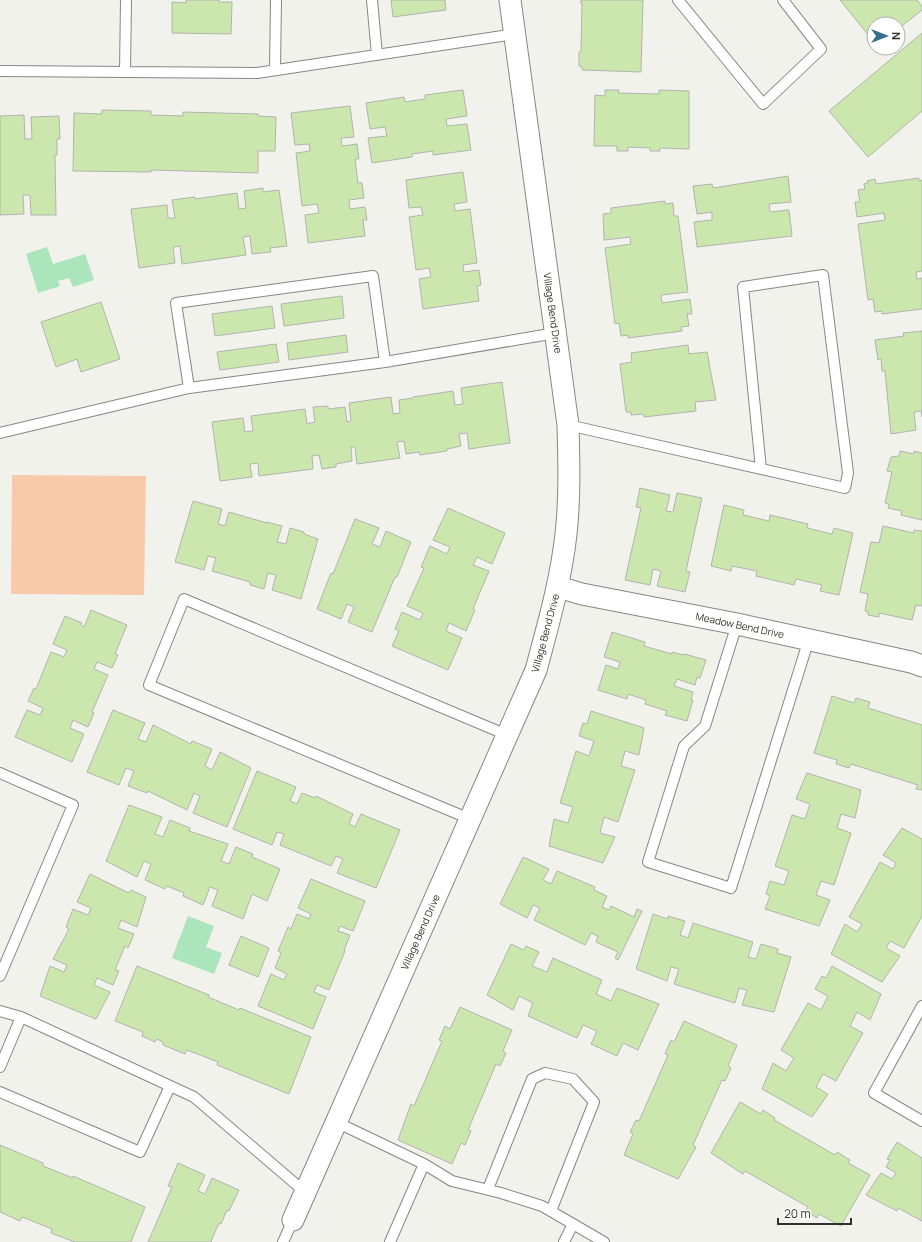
<svg xmlns="http://www.w3.org/2000/svg" width="922" height="1242" viewBox="0 0 922 1242" font-family="Manrope,sans-serif">
  <style>
    .green { fill: #f9c9ab }
    .water { fill: #abe5bb }
    .building { fill: #cce7ad; stroke: #b1b4ae }
    .lines { fill: none; stroke-linecap: round; stroke-linejoin: round }
    .lane-casing { stroke: #878782; stroke-width: 12 }
    .street-casing { stroke: #878782; stroke-width: 23 }
    .lane { stroke: #fff; stroke-width: 10 }
    .street { stroke: #fff; stroke-width: 21 }
    .labels { text-anchor: middle; stroke-width: 3; stroke-linejoin: round; paint-order: stroke }
    .street-label { font-size: 10px; fill: #30302e; stroke: #fffffe }
  </style>
  <rect width="100%" height="100%" fill="#f2f2ec"/>
  <path class="green" d="M 12,475 L 146,476 L 144,595 L 11,594 Z"/>
  <path class="water" d="M 47,247 L 53,264 L 85,254 L 94,280 L 73,287 L 69,278 L 58,281 L 60,286 L 38,293 L 26,254 Z
    M 188,916 L 214,926 L 206,947 L 222,953 L 214,974 L 172,958 Z"/>
  <path class="building" d="M 186,0 L 219,0 L 219,2 L 232,2 L 231,34 L 172,33 L 172,2 L 186,3 Z
    M 391,0 L 445,0 L 446,10 L 393,17 Z
    M 581,0 L 643,0 L 641,72 L 582,70 L 582,67 L 579,66 L 579,52 L 581,52 L 582,4 L 581,4 Z
    M 840,0 L 917,0 L 922,6 L 922,10 L 898,29 L 898,24 L 874,24 L 874,42 Z
    M 922,33 L 922,111 L 868,157 L 829,111 Z
    M 463,90 L 467,116 L 446,119 L 447,126 L 467,124 L 471,150 L 433,155 L 433,151 L 412,154 L 412,157 L 372,163 L 368,138 L 387,136 L 385,127 L 370,129 L 366,103 L 404,97 L 405,102 L 425,99 L 425,95 Z
    M 605,90 L 619,90 L 618,93 L 659,94 L 659,90 L 689,91 L 689,149 L 660,148 L 660,151 L 650,151 L 650,148 L 628,147 L 628,151 L 617,151 L 617,146 L 594,146 L 595,95 L 605,96 Z
    M 350,106 L 354,137 L 341,138 L 342,146 L 357,144 L 359,159 L 355,159 L 358,183 L 362,183 L 364,198 L 349,200 L 350,209 L 365,207 L 367,220 L 363,220 L 365,236 L 308,243 L 305,215 L 319,213 L 317,204 L 302,206 L 296,153 L 310,151 L 309,144 L 295,145 L 291,113 Z
    M 102,110 L 151,111 L 151,115 L 183,116 L 183,112 L 258,114 L 258,116 L 276,117 L 275,151 L 258,151 L 258,173 L 151,170 L 151,172 L 73,171 L 74,113 L 102,114 Z
    M 24,115 L 25,139 L 32,139 L 31,117 L 59,116 L 60,139 L 57,139 L 57,155 L 55,155 L 56,215 L 31,215 L 30,195 L 23,195 L 24,214 L 0,215 L 0,116 Z
    M 463,172 L 467,202 L 454,204 L 455,211 L 470,209 L 477,263 L 463,265 L 464,272 L 479,270 L 481,285 L 477,286 L 479,301 L 423,309 L 419,279 L 431,277 L 429,268 L 416,270 L 409,217 L 423,215 L 421,207 L 409,208 L 406,180 Z
    M 788,176 L 791,202 L 769,204 L 770,212 L 789,210 L 792,236 L 697,247 L 694,222 L 712,220 L 712,212 L 697,214 L 693,186 L 712,184 L 713,188 Z
    M 919,178 L 919,181 L 922,180 L 922,271 L 916,272 L 917,279 L 922,278 L 922,309 L 882,314 L 882,311 L 875,312 L 873,299 L 868,300 L 858,224 L 885,220 L 884,213 L 857,217 L 855,202 L 860,202 L 858,190 L 865,189 L 864,184 L 868,183 L 867,181 L 875,179 L 876,184 Z
    M 263,188 L 263,192 L 279,190 L 287,246 L 270,248 L 271,252 L 252,254 L 250,236 L 243,237 L 246,255 L 182,264 L 180,246 L 173,247 L 175,263 L 139,268 L 131,209 L 167,205 L 168,218 L 175,218 L 172,200 L 195,197 L 195,199 L 237,193 L 239,209 L 246,208 L 244,191 Z
    M 665,201 L 665,204 L 673,203 L 674,216 L 678,216 L 688,292 L 661,295 L 662,303 L 690,299 L 692,314 L 687,314 L 689,326 L 681,327 L 682,331 L 628,338 L 628,335 L 621,336 L 619,323 L 615,324 L 605,248 L 631,244 L 630,237 L 604,240 L 603,214 L 611,213 L 611,208 Z
    M 342,296 L 344,318 L 284,326 L 281,304 Z
    M 101,302 L 120,359 L 81,372 L 77,359 L 56,367 L 41,322 Z
    M 272,306 L 275,328 L 215,336 L 212,314 Z
    M 922,331 L 922,417 L 921,411 L 914,412 L 916,430 L 891,434 L 885,371 L 882,371 L 881,359 L 878,360 L 875,340 L 904,336 L 903,333 Z
    M 346,335 L 348,352 L 289,360 L 287,343 Z
    M 276,344 L 279,362 L 220,370 L 217,352 Z
    M 688,345 L 689,354 L 707,352 L 716,400 L 695,402 L 696,411 L 644,417 L 643,414 L 631,415 L 631,412 L 626,412 L 620,364 L 632,362 L 631,353 Z
    M 502,382 L 510,443 L 469,449 L 467,433 L 459,434 L 461,446 L 447,449 L 447,451 L 420,455 L 419,452 L 406,454 L 404,441 L 397,442 L 400,458 L 357,464 L 355,447 L 351,447 L 352,461 L 336,464 L 336,467 L 322,469 L 319,455 L 312,456 L 313,469 L 259,476 L 258,463 L 250,464 L 252,477 L 220,481 L 212,422 L 243,418 L 245,432 L 253,431 L 251,416 L 305,409 L 307,424 L 315,422 L 313,407 L 328,406 L 328,409 L 345,407 L 347,422 L 351,421 L 349,403 L 391,397 L 393,414 L 400,413 L 399,400 L 413,398 L 413,397 L 453,391 L 455,405 L 463,404 L 461,388 Z
    M 900,451 L 914,454 L 914,451 L 922,453 L 922,520 L 901,515 L 902,511 L 888,508 L 889,504 L 885,503 L 892,472 L 887,471 L 891,457 L 899,456 Z
    M 640,488 L 670,495 L 666,511 L 673,512 L 677,493 L 702,498 L 686,571 L 690,572 L 685,592 L 657,586 L 661,571 L 653,569 L 650,585 L 625,580 L 641,508 L 636,507 Z
    M 193,501 L 222,509 L 218,524 L 225,526 L 229,512 L 267,523 L 267,522 L 282,526 L 277,542 L 286,544 L 290,528 L 304,532 L 304,534 L 318,539 L 301,599 L 272,590 L 276,575 L 268,573 L 264,589 L 250,585 L 250,582 L 212,571 L 216,558 L 208,556 L 204,570 L 175,562 Z
    M 724,505 L 744,510 L 743,515 L 769,521 L 770,515 L 808,524 L 807,528 L 832,534 L 834,528 L 853,533 L 839,595 L 820,591 L 822,585 L 796,579 L 794,585 L 756,576 L 757,571 L 732,566 L 731,571 L 711,566 Z
    M 448,508 L 505,533 L 492,564 L 477,557 L 473,565 L 489,571 L 473,609 L 475,610 L 466,631 L 449,623 L 446,631 L 462,638 L 448,670 L 392,646 L 399,631 L 395,629 L 402,612 L 420,620 L 423,613 L 407,606 L 424,568 L 421,567 L 430,546 L 447,554 L 450,547 L 433,540 Z
    M 355,519 L 379,528 L 372,544 L 380,547 L 386,531 L 411,542 L 397,577 L 395,577 L 372,632 L 348,622 L 354,607 L 347,604 L 341,619 L 317,609 L 331,573 L 333,574 Z
    M 883,526 L 914,533 L 914,530 L 922,531 L 922,606 L 916,605 L 912,620 L 879,613 L 879,617 L 868,615 L 868,612 L 865,611 L 868,594 L 860,592 L 871,542 L 879,543 Z
    M 91,610 L 127,625 L 115,654 L 118,655 L 112,668 L 97,662 L 94,669 L 108,675 L 92,712 L 94,713 L 88,727 L 73,720 L 70,728 L 84,734 L 72,762 L 15,737 L 27,710 L 40,715 L 43,708 L 28,701 L 34,688 L 36,689 L 51,652 L 64,657 L 67,650 L 53,644 L 65,616 L 82,623 L 81,625 L 84,627 Z
    M 612,632 L 645,642 L 644,646 L 672,654 L 672,652 L 683,655 L 684,654 L 706,660 L 700,678 L 697,677 L 695,685 L 677,679 L 674,686 L 693,692 L 691,700 L 693,700 L 687,721 L 665,715 L 667,711 L 645,704 L 646,700 L 628,694 L 627,699 L 598,690 L 606,665 L 618,669 L 620,662 L 604,657 Z
    M 832,696 L 854,703 L 856,698 L 870,702 L 868,708 L 922,725 L 922,790 L 916,789 L 918,785 L 851,764 L 849,768 L 836,764 L 837,760 L 814,753 Z
    M 113,710 L 145,723 L 138,739 L 146,742 L 153,725 L 191,744 L 192,741 L 212,749 L 205,766 L 212,770 L 220,752 L 251,768 L 227,827 L 193,813 L 200,796 L 194,793 L 187,810 L 148,791 L 147,793 L 128,786 L 134,771 L 126,768 L 119,785 L 87,772 Z
    M 591,711 L 644,728 L 639,755 L 625,751 L 621,766 L 635,770 L 618,822 L 604,817 L 600,833 L 615,837 L 603,863 L 549,846 L 554,819 L 568,823 L 573,807 L 560,803 L 576,751 L 589,756 L 594,741 L 579,736 L 583,723 L 587,724 Z
    M 257,771 L 296,787 L 290,801 L 297,804 L 302,793 L 315,798 L 316,796 L 353,814 L 349,824 L 355,827 L 361,814 L 400,830 L 376,888 L 337,873 L 343,859 L 336,856 L 331,866 L 280,845 L 284,834 L 277,832 L 272,845 L 233,829 Z
    M 807,773 L 861,790 L 855,818 L 841,814 L 837,828 L 851,833 L 834,885 L 821,881 L 816,895 L 830,900 L 819,926 L 765,909 L 770,896 L 766,894 L 770,881 L 784,885 L 789,871 L 775,866 L 792,815 L 805,819 L 810,804 L 796,799 Z
    M 129,805 L 162,817 L 155,834 L 163,837 L 170,820 L 190,828 L 189,831 L 228,844 L 221,861 L 229,864 L 236,847 L 253,854 L 252,857 L 280,869 L 267,901 L 252,894 L 243,919 L 212,906 L 218,890 L 210,887 L 203,905 L 183,896 L 184,893 L 167,886 L 165,889 L 145,880 L 151,864 L 144,861 L 137,877 L 106,861 Z
    M 902,828 L 922,839 L 922,916 L 904,948 L 890,941 L 886,948 L 900,956 L 882,982 L 831,954 L 845,924 L 857,932 L 862,924 L 849,917 L 880,862 L 893,869 L 896,863 L 883,855 Z
    M 523,857 L 549,869 L 543,880 L 551,884 L 557,871 L 595,887 L 594,890 L 607,896 L 602,907 L 609,910 L 611,906 L 634,917 L 637,909 L 642,911 L 618,960 L 615,958 L 618,952 L 596,942 L 598,936 L 591,933 L 585,945 L 534,920 L 540,908 L 533,905 L 527,918 L 500,904 Z
    M 90,874 L 129,893 L 131,890 L 146,897 L 137,927 L 121,920 L 118,928 L 134,934 L 128,948 L 125,946 L 115,970 L 119,971 L 113,985 L 97,978 L 94,985 L 110,992 L 96,1019 L 40,996 L 50,966 L 64,972 L 67,965 L 53,959 L 69,929 L 66,927 L 73,909 L 88,915 L 91,908 L 77,902 Z
    M 311,879 L 365,901 L 353,931 L 340,926 L 338,931 L 350,935 L 344,950 L 345,951 L 329,990 L 317,985 L 314,992 L 326,997 L 313,1029 L 258,1006 L 271,974 L 284,980 L 287,974 L 275,968 L 281,953 L 278,951 L 288,927 L 291,929 L 297,914 L 309,919 L 311,914 L 298,908 Z
    M 653,914 L 668,919 L 668,916 L 685,921 L 680,935 L 688,938 L 693,923 L 753,942 L 748,957 L 756,959 L 761,944 L 778,949 L 777,953 L 791,957 L 774,1012 L 742,1005 L 747,990 L 739,988 L 735,1003 L 674,984 L 679,969 L 671,967 L 667,981 L 636,969 Z
    M 241,936 L 269,948 L 258,977 L 229,965 Z
    M 511,944 L 524,950 L 526,946 L 539,952 L 532,966 L 547,972 L 553,958 L 602,980 L 596,994 L 611,1001 L 617,988 L 659,1004 L 638,1050 L 623,1043 L 617,1056 L 591,1044 L 597,1031 L 583,1025 L 577,1038 L 528,1016 L 533,1003 L 519,996 L 513,1010 L 487,995 Z
    M 137,966 L 209,995 L 208,997 L 239,1010 L 240,1008 L 311,1037 L 289,1094 L 217,1065 L 218,1062 L 187,1050 L 185,1054 L 163,1045 L 163,1042 L 157,1039 L 155,1042 L 142,1036 L 143,1032 L 115,1021 Z
    M 832,966 L 881,994 L 870,1020 L 857,1012 L 850,1026 L 863,1033 L 836,1081 L 823,1074 L 816,1087 L 828,1094 L 812,1117 L 762,1089 L 773,1063 L 786,1071 L 794,1058 L 781,1050 L 808,1003 L 821,1010 L 828,996 L 815,989 L 822,976 L 826,978 Z
    M 460,1007 L 512,1030 L 503,1051 L 506,1053 L 500,1066 L 496,1064 L 468,1130 L 471,1131 L 465,1145 L 461,1143 L 452,1164 L 398,1140 L 411,1104 L 414,1106 L 442,1041 L 439,1040 L 445,1026 L 450,1029 Z
    M 684,1021 L 737,1045 L 728,1066 L 731,1068 L 725,1081 L 722,1080 L 693,1145 L 696,1147 L 678,1179 L 624,1155 L 633,1134 L 630,1132 L 636,1120 L 639,1121 L 668,1055 L 665,1054 L 671,1040 L 674,1042 Z
    M 740,1102 L 761,1114 L 763,1110 L 775,1118 L 774,1120 L 835,1155 L 837,1152 L 850,1160 L 848,1163 L 870,1175 L 841,1226 L 819,1214 L 817,1218 L 806,1211 L 808,1207 L 745,1171 L 743,1174 L 711,1153 Z
    M 897,1142 L 922,1158 L 922,1221 L 898,1208 L 897,1211 L 866,1195 L 881,1173 L 892,1179 L 896,1173 L 886,1167 L 890,1160 L 887,1159 Z
    M 0,1145 L 43,1163 L 43,1166 L 73,1178 L 73,1176 L 145,1207 L 131,1242 L 75,1242 L 51,1233 L 52,1229 L 22,1217 L 20,1221 L 0,1212 Z
    M 178,1163 L 205,1175 L 198,1191 L 205,1194 L 212,1178 L 239,1190 L 229,1211 L 227,1210 L 221,1224 L 219,1223 L 211,1241 L 212,1242 L 148,1242 L 172,1187 L 168,1186 Z"/>
  <g class="lines">
    <g class="lane-casing">
      <path id="lane" d="M 372,0 L 377,55
        M 678,0 L 763,104 L 821,49 L 783,0
        M 275,70 L 276,0
        M 0,71 L 257,73 L 515,34
        M 125,72 L 126,0
        M 189,388 L 176,303 L 373,276 L 385,362
        M 568,425 L 845,488 L 848,473 L 823,275 L 743,287 L 761,469
        M 0,433 L 189,388 L 385,362 L 556,333
        M 737,624 L 705,726 L 684,746 L 648,862 L 731,888 L 809,639
        M 0,773 L 73,805 L 0,976
        M 470,819 L 149,685 L 184,599 L 507,735
        M 922,1006 L 874,1093 L 922,1121
        M 0,1011 L 21,1017 L 194,1097 L 305,1192
        M 0,1067 L 21,1017
        M 0,1092 L 140,1152 L 170,1086
        M 336,1122 L 424,1164 L 452,1181 L 501,1193 L 542,1206 L 604,1242
        M 488,1189 L 532,1079 L 545,1073 L 573,1079 L 594,1102 L 551,1211
        M 283,1242 L 293,1220
        M 390,1242 L 424,1164
        M 564,1242 L 573,1224"/>
    </g>
    <g class="street-casing">
      <path id="street" d="M 558,587 L 582,594 L 737,624 L 911,662 L 922,666
        M 293,1220 L 536,670 C 548,625 561,580 566,534 C 570,498 569,461 568,425 L 510,0"/>
    </g>
    <use href="#lane" class="lane"/>
    <use href="#street" class="street"/>
  </g>
  <g class="labels">
    <g class="street-label">
      <text transform="translate(553 313) rotate(82)" y="4">Village Bend Drive</text>
      <text transform="translate(740 625) rotate(12)" y="4">Meadow Bend Drive</text>
      <text transform="translate(545 633) rotate(-75)" y="4">Village Bend Drive</text>
      <text transform="translate(420 932) rotate(-66)" y="4">Village Bend Drive</text>
    </g>
  </g>
  <g transform="translate(886 36) rotate(90)"><circle r="19" fill="#fffffe" stroke="#acacab"/>
  <path d="M0-3L7 15L0 10L-7 15Z" fill="#347088"/>
  <text y="-6" font-size="11" font-weight="bold" text-anchor="middle" fill="#30302e">N</text>
  </g>
  <path d="M778 1218v6h73v-6" fill="none" stroke="#30302e" stroke-width="2"/>
  <text x="784" y="1218" font-size="12" fill="#30302e" stroke="#fffffe" stroke-width="3" paint-order="stroke">20 m</text>
</svg>
